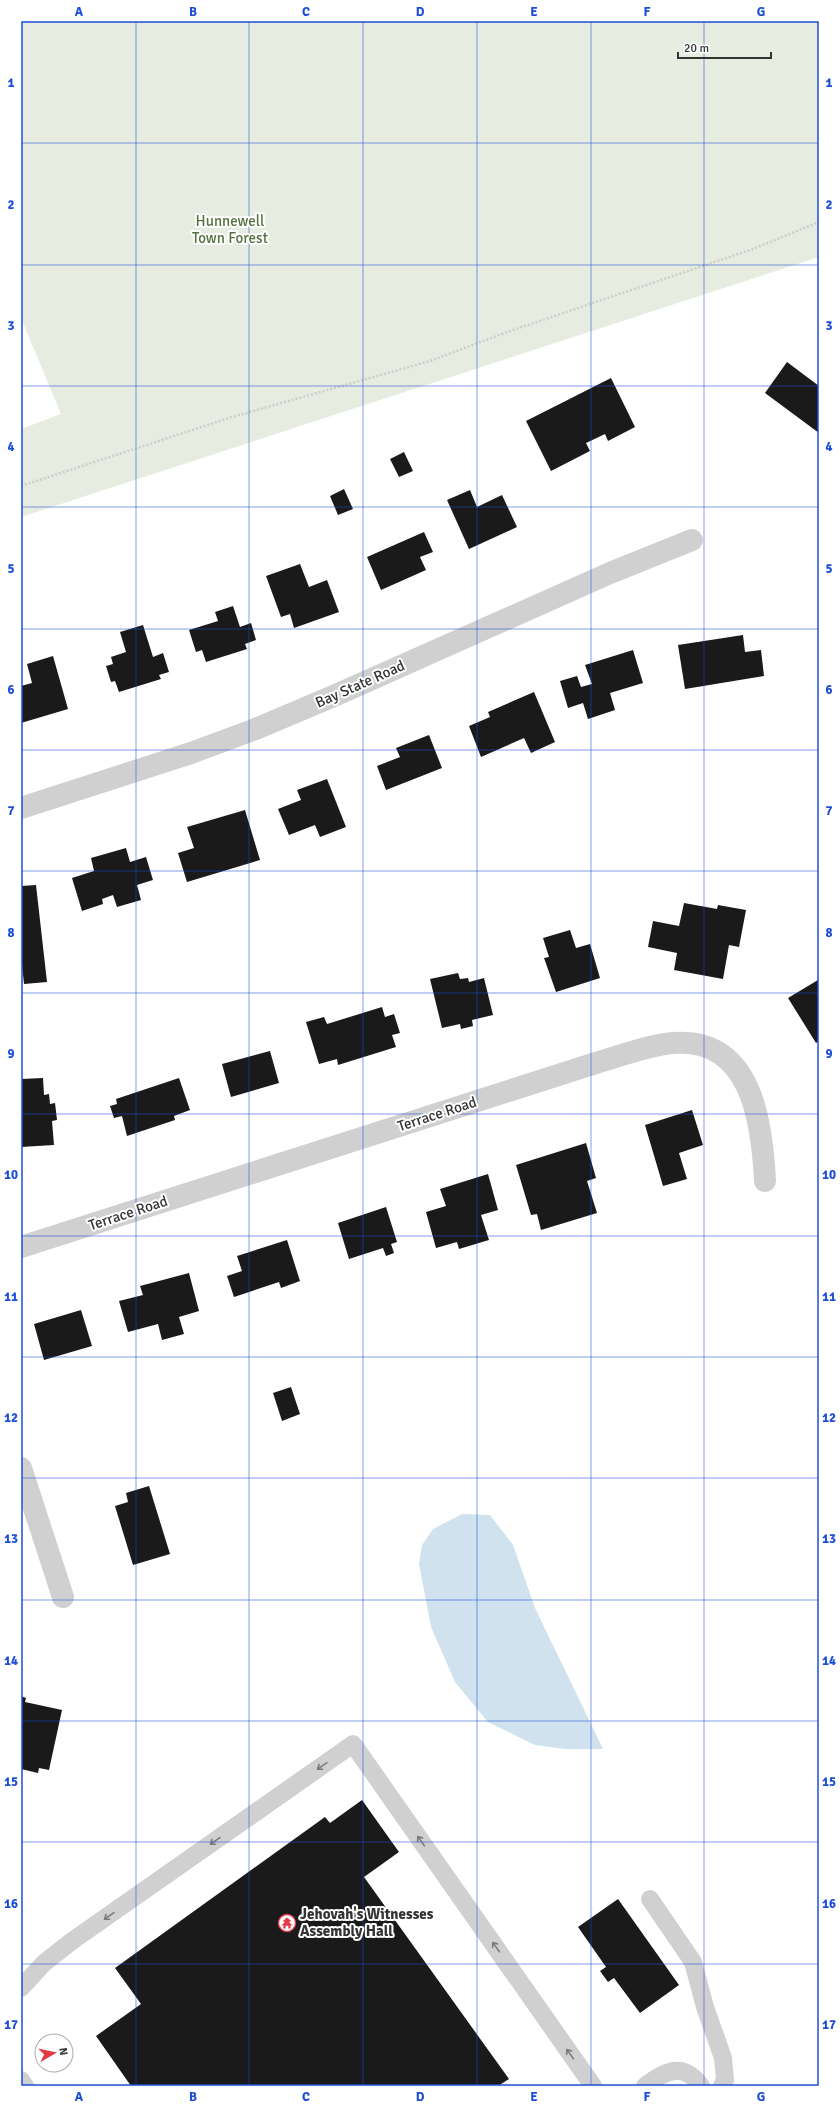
<svg xmlns="http://www.w3.org/2000/svg" width="840" height="2107" viewBox="0 0 840 2107" font-family="Signika,sans-serif">
  <style>
    .green { fill: #e6ecdf }
    .water { fill: #cfe2ee }
    .building { fill: #1a1a1a }
    .lines { fill: none; stroke-linecap: round; stroke-linejoin: round }
    .path { stroke: #cdcdcd; stroke-width: 2.5; stroke-dasharray: 2 2; stroke-linecap: butt }
    .lane { stroke: #d0d0d0; stroke-width: 18 }
    .street { stroke: #d0d0d0; stroke-width: 22 }
    .oneway { stroke: #7a7a7a }
    .grid { fill: none; stroke: #1d4ed8; stroke-width: 1; stroke-opacity: 0.55 }
    .labels { text-anchor: middle; stroke-width: 4; stroke-linejoin: round; paint-order: stroke }
    .park-label { font-size: 15px; fill: #56703f; stroke: #fff }
    .street-label { font-size: 15px; fill: #333; stroke: #fff }
    .poi-label { font-size: 15px; font-weight: bold; fill: #333; stroke: #fff; text-anchor: start }
    .neatline { fill: none; stroke: #1d4ed8; stroke-width: 1.5 }
    .grid-label { font-size: 13px; text-anchor: middle; font-weight: bold; fill: #1d4ed8 }
  </style>
  <rect width="100%" height="100%" fill="#fff"/>
  <path class="green" d="M 21,21 L 819,21 L 819,257 L 21,517 L 21,429 L 61,414 L 21,318 Z"/>
  <path class="water" d="M 462,1514 L 490,1515 L 513,1545 L 535,1608 L 603,1749 L 565,1749 L 535,1745 L 488,1722 L 455,1682 L 431,1627 L 419,1564 L 422,1545 L 433,1529 Z"/>
  <path class="building" d="M 787,362 L 819,386 L 819,433 L 765,393 Z
    M 611,378 L 635,427 L 608,441 L 605,434 L 586,443 L 590,451 L 551,471 L 526,421 Z
    M 404,452 L 413,471 L 399,477 L 390,459 Z
    M 344,489 L 353,509 L 338,515 L 330,496 Z
    M 470,490 L 477,507 L 502,495 L 517,527 L 469,549 L 447,500 Z
    M 424,532 L 433,552 L 420,557 L 426,570 L 381,590 L 367,557 Z
    M 300,564 L 309,587 L 327,580 L 339,612 L 294,628 L 290,614 L 281,617 L 266,576 Z
    M 233,606 L 240,627 L 251,623 L 256,640 L 245,644 L 247,649 L 206,662 L 202,650 L 196,652 L 189,630 L 218,621 L 215,612 Z
    M 143,625 L 153,657 L 163,653 L 169,672 L 159,675 L 161,679 L 119,692 L 115,681 L 111,682 L 106,666 L 113,664 L 111,657 L 126,652 L 120,632 Z
    M 743,635 L 745,652 L 761,650 L 764,676 L 685,689 L 678,645 Z
    M 633,650 L 643,683 L 610,693 L 615,710 L 588,719 L 583,703 L 568,708 L 560,681 L 577,676 L 581,687 L 592,684 L 585,665 Z
    M 53,656 L 68,709 L 21,723 L 21,686 L 32,683 L 27,664 Z
    M 534,692 L 555,742 L 531,753 L 524,738 L 481,757 L 469,726 L 490,717 L 488,712 Z
    M 429,735 L 442,768 L 386,790 L 377,766 L 400,757 L 396,748 Z
    M 327,779 L 346,827 L 320,837 L 315,825 L 289,835 L 278,809 L 301,800 L 297,790 Z
    M 245,810 L 260,860 L 187,882 L 178,853 L 194,848 L 187,827 Z
    M 126,848 L 130,862 L 146,857 L 153,880 L 137,885 L 141,900 L 117,907 L 113,895 L 102,899 L 103,904 L 82,911 L 72,878 L 94,871 L 91,858 Z
    M 36,885 L 47,982 L 24,984 L 21,955 L 21,886 Z
    M 684,903 L 717,909 L 718,905 L 746,910 L 739,947 L 729,945 L 723,979 L 674,970 L 677,953 L 648,947 L 653,921 L 679,926 Z
    M 570,930 L 576,948 L 590,944 L 600,978 L 556,992 L 544,958 L 549,957 L 543,938 Z
    M 458,973 L 460,979 L 468,978 L 469,982 L 484,978 L 493,1015 L 472,1020 L 473,1026 L 461,1029 L 460,1024 L 442,1028 L 430,979 Z
    M 818,980 L 819,1041 L 816,1043 L 788,998 Z
    M 382,1007 L 385,1017 L 394,1014 L 400,1033 L 392,1035 L 396,1047 L 338,1065 L 337,1059 L 319,1064 L 306,1022 L 324,1017 L 327,1024 Z
    M 270,1051 L 279,1083 L 231,1097 L 222,1064 Z
    M 43,1078 L 44,1095 L 49,1094 L 50,1104 L 55,1103 L 57,1120 L 52,1121 L 54,1145 L 21,1147 L 21,1079 Z
    M 179,1078 L 190,1110 L 174,1116 L 175,1120 L 127,1136 L 122,1116 L 114,1118 L 110,1106 L 117,1104 L 116,1099 Z
    M 692,1110 L 703,1145 L 679,1153 L 687,1179 L 663,1186 L 645,1125 Z
    M 586,1143 L 596,1178 L 587,1181 L 597,1213 L 541,1230 L 537,1214 L 531,1215 L 516,1165 Z
    M 488,1174 L 498,1210 L 481,1215 L 489,1240 L 459,1249 L 457,1242 L 436,1248 L 426,1212 L 446,1206 L 440,1189 Z
    M 386,1207 L 397,1242 L 391,1244 L 394,1253 L 386,1256 L 383,1248 L 349,1259 L 338,1223 Z
    M 287,1240 L 300,1281 L 281,1288 L 279,1282 L 234,1297 L 227,1276 L 242,1271 L 237,1256 Z
    M 189,1273 L 199,1311 L 179,1317 L 184,1334 L 162,1340 L 158,1324 L 128,1332 L 119,1301 L 143,1295 L 140,1286 Z
    M 81,1310 L 92,1346 L 44,1360 L 34,1324 Z
    M 291,1387 L 300,1414 L 282,1421 L 273,1393 Z
    M 149,1486 L 170,1554 L 133,1565 L 115,1506 L 128,1502 L 126,1493 Z
    M 21,1696 L 26,1698 L 25,1702 L 62,1710 L 49,1770 L 39,1768 L 38,1773 L 21,1769 Z
    M 362,1800 L 399,1852 L 364,1877 L 509,2079 L 498,2086 L 131,2086 L 96,2036 L 141,2004 L 115,1968 L 325,1817 L 330,1823 Z
    M 618,1899 L 679,1985 L 640,2013 L 614,1978 L 608,1982 L 600,1971 L 606,1967 L 578,1927 Z"/>
  <g class="lines">
    <path class="path" d="M 21,486 L 232,417 L 430,361 L 510,331 L 753,249 L 819,222"/>
    <path class="lane" d="M 650,1899 L 693,1962 L 705,2007 L 723,2058 L 725,2080 L 722,2086
      M 21,1988 L 44,1963 L 72,1941 L 353,1744 L 593,2086
      M 21,2080 L 25,2086
      M 645,2086 C 665,2071 683,2061 701,2086"/>
    <path class="street" d="M 21,808 L 191,753 L 253,730 L 336,695 L 610,573 L 692,540
      M 21,1247 L 599,1062 C 623,1055 649,1045 673,1043 C 752,1037 762,1122 765,1181
      M 21,1468 L 63,1597"/>
  </g>
  <defs><path id="oneway-shaft" d="M-6 0H5M1.5-3L5.5 0L1.5 3" fill="none" stroke-width="1.6" stroke-linecap="round" stroke-linejoin="round"/></defs>
  <g class="oneway">
    <use href="#oneway-shaft" transform="translate(322 1766) rotate(145)"/>
    <use href="#oneway-shaft" transform="translate(215 1841) rotate(145)"/>
    <use href="#oneway-shaft" transform="translate(421 1841) rotate(-125)"/>
    <use href="#oneway-shaft" transform="translate(109 1916) rotate(145)"/>
    <use href="#oneway-shaft" transform="translate(496 1947) rotate(-125)"/>
    <use href="#oneway-shaft" transform="translate(570 2054) rotate(-125)"/>
  </g>
  <path class="grid" d="M 136,21 L 136,2086M 249,21 L 249,2086M 363,21 L 363,2086M 477,21 L 477,2086M 591,21 L 591,2086M 704,21 L 704,2086M 21,143 L 819,143M 21,265 L 819,265M 21,386 L 819,386M 21,507 L 819,507M 21,629 L 819,629M 21,750 L 819,750M 21,871 L 819,871M 21,993 L 819,993M 21,1114 L 819,1114M 21,1236 L 819,1236M 21,1357 L 819,1357M 21,1478 L 819,1478M 21,1600 L 819,1600M 21,1721 L 819,1721M 21,1842 L 819,1842M 21,1964 L 819,1964"/>
  <defs>
    <g id="temple-ring" transform="scale(0.9)"><circle r="9.5" fill="#fff" stroke="#e63946" stroke-width="1.5"/><path d="M0-6L5-2H3V0L6.5 2.5H4V6H1.5V3h-3V6H-4V2.5H-6.5L-3 0V-2H-5Z" fill="#e63946"/></g>
  </defs>
  <g fill-rule="evenodd">
    <use href="#temple-ring" x="287" y="1923"/>
  </g>
  <g class="labels">
    <g class="park-label">
      <text x="230" y="226">Hunnewell<tspan x="230" dy="17">Town Forest</tspan></text>
    </g>
    <g class="street-label">
      <text transform="translate(360 684) rotate(-24)" y="5">Bay State Road</text>
      <text transform="translate(437 1114) rotate(-18)" y="5">Terrace Road</text>
      <text transform="translate(128 1213) rotate(-18)" y="5">Terrace Road</text>
    </g>
    <g class="poi-label">
      <text x="300" y="1919">Jehovah's Witnesses<tspan x="300" dy="17">Assembly Hall</tspan></text>
    </g>
  </g>
  <rect width="840" height="2107" fill="none" stroke="#ffffff" stroke-width="44"/>
  <g transform="translate(54 2053) rotate(81)"><circle r="19" fill="#ffffff" stroke="#adadad"/>
  <path d="M0-3L7 15L0 10L-7 15Z" fill="#e63946"/>
  <text y="-6" font-size="11" font-weight="bold" text-anchor="middle" fill="#333333">N</text>
  </g>
  <path d="M678 52v6h93v-6" fill="none" stroke="#333333" stroke-width="2"/>
  <text x="684" y="52" font-size="12" fill="#333333" stroke="#ffffff" stroke-width="3" paint-order="stroke">20 m</text>
  <rect x="22" y="22" width="796" height="2063" class="neatline"/>
  <g class="grid-label">
    <text x="79" y="16">A</text>
    <text x="193" y="16">B</text>
    <text x="306" y="16">C</text>
    <text x="420" y="16">D</text>
    <text x="534" y="16">E</text>
    <text x="647" y="16">F</text>
    <text x="761" y="16">G</text>
    <text x="11" y="87">1</text>
    <text x="829" y="87">1</text>
    <text x="11" y="209">2</text>
    <text x="829" y="209">2</text>
    <text x="11" y="330">3</text>
    <text x="829" y="330">3</text>
    <text x="11" y="451">4</text>
    <text x="829" y="451">4</text>
    <text x="11" y="573">5</text>
    <text x="829" y="573">5</text>
    <text x="11" y="694">6</text>
    <text x="829" y="694">6</text>
    <text x="11" y="815">7</text>
    <text x="829" y="815">7</text>
    <text x="11" y="937">8</text>
    <text x="829" y="937">8</text>
    <text x="11" y="1058">9</text>
    <text x="829" y="1058">9</text>
    <text x="11" y="1179">10</text>
    <text x="829" y="1179">10</text>
    <text x="11" y="1301">11</text>
    <text x="829" y="1301">11</text>
    <text x="11" y="1422">12</text>
    <text x="829" y="1422">12</text>
    <text x="11" y="1543">13</text>
    <text x="829" y="1543">13</text>
    <text x="11" y="1665">14</text>
    <text x="829" y="1665">14</text>
    <text x="11" y="1786">15</text>
    <text x="829" y="1786">15</text>
    <text x="11" y="1908">16</text>
    <text x="829" y="1908">16</text>
    <text x="11" y="2029">17</text>
    <text x="829" y="2029">17</text>
    <text x="79" y="2101">A</text>
    <text x="193" y="2101">B</text>
    <text x="306" y="2101">C</text>
    <text x="420" y="2101">D</text>
    <text x="534" y="2101">E</text>
    <text x="647" y="2101">F</text>
    <text x="761" y="2101">G</text>
  </g>
</svg>
